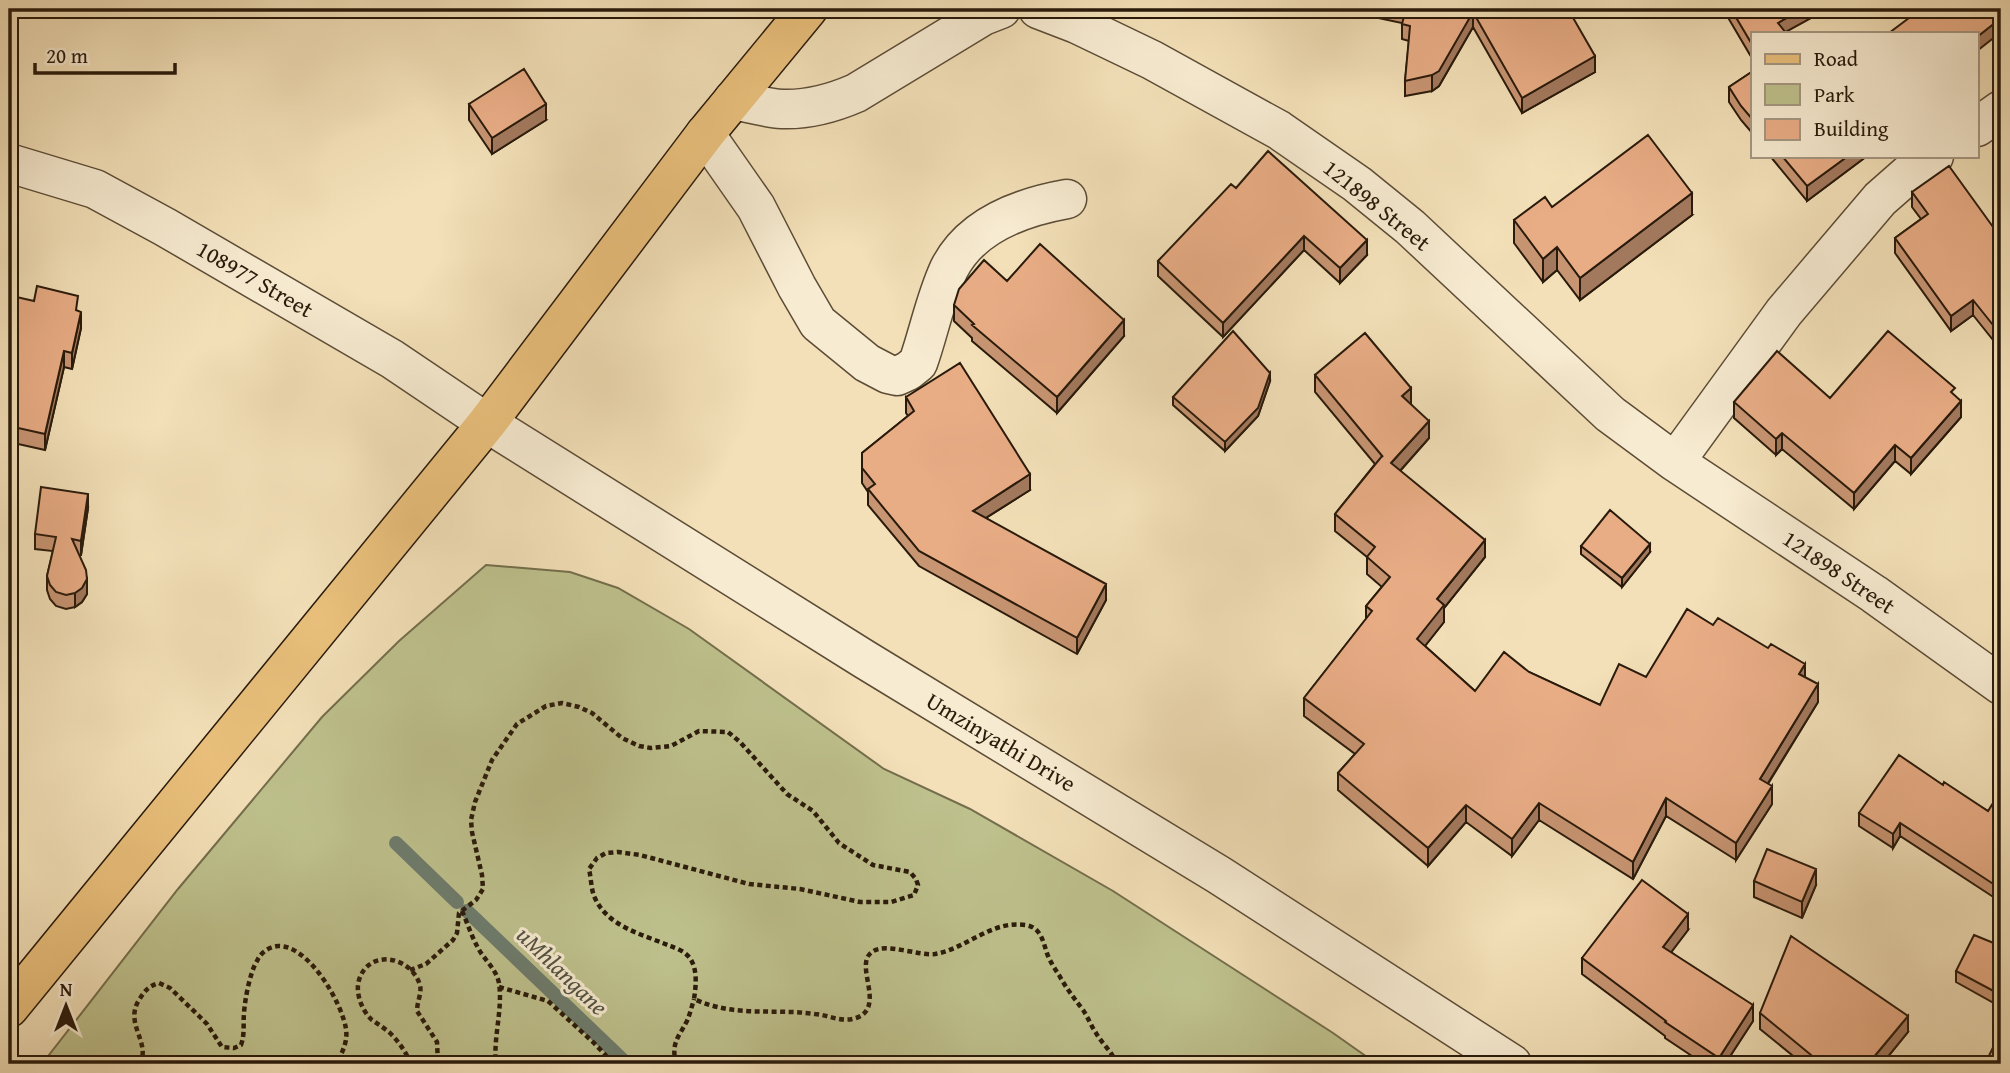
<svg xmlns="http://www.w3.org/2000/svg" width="2010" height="1073" viewBox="0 0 2010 1073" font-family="'Gentium Book Plus',serif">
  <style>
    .green { fill: #bec18d; stroke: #746e4c; stroke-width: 2 }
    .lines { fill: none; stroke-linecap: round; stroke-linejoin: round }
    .stream { stroke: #6d7c6d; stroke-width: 14 }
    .minor-casing { stroke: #5c4c36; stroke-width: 41 }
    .major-casing { stroke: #291a0b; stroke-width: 41 }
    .path { stroke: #291a0b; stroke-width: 4.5; stroke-dasharray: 5 3.5; stroke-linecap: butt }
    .minor { stroke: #f7ebd1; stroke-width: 38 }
    .major { stroke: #eac07c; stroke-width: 38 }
    .wall { fill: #c89573; stroke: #291a0b; stroke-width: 2 }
    .shaded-wall { fill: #a3795e; stroke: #291a0b; stroke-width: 2 }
    .building { fill: #e9ad86; stroke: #291a0b; stroke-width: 2 }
    .labels { text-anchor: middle; stroke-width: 6; stroke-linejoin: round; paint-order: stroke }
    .street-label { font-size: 23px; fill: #291a0b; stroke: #f7ebd1 }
    .water-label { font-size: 24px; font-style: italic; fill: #515344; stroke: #f7ebd1 }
  </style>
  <rect width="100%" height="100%" fill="#f3e0b8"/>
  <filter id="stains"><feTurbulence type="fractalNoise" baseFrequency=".00286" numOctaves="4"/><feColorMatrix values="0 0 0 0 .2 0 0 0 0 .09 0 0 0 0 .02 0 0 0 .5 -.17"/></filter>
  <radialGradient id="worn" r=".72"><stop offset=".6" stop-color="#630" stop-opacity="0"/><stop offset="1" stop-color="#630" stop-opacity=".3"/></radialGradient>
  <path class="green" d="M 486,565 L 570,572 L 618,588 L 689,629 L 884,769 L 970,809 L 1113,891 L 1333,1033 L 1377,1064 L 42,1064 L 178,889 L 322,717 L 399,641 Z"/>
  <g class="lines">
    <path class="stream" d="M 396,843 L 457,902
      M 467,911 L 627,1064"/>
    <g class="minor-casing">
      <path id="minor" d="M 1038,9 L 1077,24 L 1152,60 L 1279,130 L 1357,184 L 1410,227 L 1610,414 L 1675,462 L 1874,594 L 2001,685
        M 733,100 C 749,103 766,108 782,109 C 808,110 833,103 856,93 L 983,16 L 1001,9
        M 1977,127 L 2001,110
        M 705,134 L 756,207 L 797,287 L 818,323 L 867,363 L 888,374 L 897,376 L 908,371 L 918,363 C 929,332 935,299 949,269 C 971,225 1022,207 1067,199
        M 9,163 L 95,189 L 165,227 L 392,359 L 487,423 L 864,659 L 1219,875 L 1512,1064
        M 1675,462 L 1784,312 L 1880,199 L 1913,170 L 1934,156"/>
    </g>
    <g class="major-casing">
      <path id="major" d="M 9,1008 L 487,423 L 705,134 L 808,9"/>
    </g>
    <path class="path" d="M 462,911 C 467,922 471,935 477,946 C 483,959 496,968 499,983 C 503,1010 493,1037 496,1064
      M 410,970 L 426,964 L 453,940 L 457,933 L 459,913 L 476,900 L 483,889 L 482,875 L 472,832 L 471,820 L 475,802 L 492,760 L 517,724 L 546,706 L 562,703 L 579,707 L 592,713 L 622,738 L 639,746 L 651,748 L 671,746 L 699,731 L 728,732 L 740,742 L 787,794 L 813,811 L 839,843 L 873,865 L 910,872 L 916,879 L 918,885 L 914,895 L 891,902 L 860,902 L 800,889 L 749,884 L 640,855 L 618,852 L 606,853 L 597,858 L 589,869 C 591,877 591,888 594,896 C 607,927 642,934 670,946 C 676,948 684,951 689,957 C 698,968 696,986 694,999 C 736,1018 772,1008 815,1014 C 829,1015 841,1023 856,1018 C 887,1007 853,965 872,952 C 885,942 918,956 935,954 C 966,949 991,920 1025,925 C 1042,927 1043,943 1048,956 C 1051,963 1055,969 1059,975 C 1066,988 1074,998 1083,1010 C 1088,1017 1091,1026 1096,1033 C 1102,1044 1113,1052 1116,1064
      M 499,987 L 548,1001 L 594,1043 L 614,1064
      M 140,1064 C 151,1042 124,1024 139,1000 C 145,990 149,986 159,983 L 170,988 L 200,1017 L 207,1024 L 222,1047 L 234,1048 L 241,1045 C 245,1034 243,1024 244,1013 C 245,999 250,972 257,961 C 261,952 269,947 278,946 C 309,945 342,1003 346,1029 C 348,1042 342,1053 336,1064
      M 411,1064 C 406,1052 399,1042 390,1033 C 384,1028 378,1024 372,1020 C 362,1011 355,993 359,980 C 369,948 411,956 420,985 C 422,993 417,1002 417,1011 L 437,1042 L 438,1064
      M 676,1064 C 671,1043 678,1038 687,1021 C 690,1014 692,1006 694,999"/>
    <use href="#minor" class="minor"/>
    <use href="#major" class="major"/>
  </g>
  <path class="wall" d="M 1296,9 L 1326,9 L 1324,16 Z
    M 1336,9 L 1568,9 L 1595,72 L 1522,113 L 1473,27 L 1439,86 L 1432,91 L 1405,96 L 1405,81 L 1409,41 L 1402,39 L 1402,23 Z
    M 1723,9 L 1824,9 L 1824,11 L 1753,33 L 1753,60 Z
    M 1753,71 L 1753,134 L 1741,120 L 1729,102 L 1729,87 Z
    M 469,104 L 546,120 L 492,154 L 469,120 Z
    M 1770,156 L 1867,156 L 1807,201 Z
    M 1236,188 L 1367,255 L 1340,283 L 1304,250 L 1223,337 L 1158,276 L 1158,261 Z
    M 1912,192 L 2001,238 L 2001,350 L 1973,315 L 1951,331 L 1895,253 L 1895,238 L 1921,219 L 1912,207 Z
    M 1552,207 L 1692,215 L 1580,300 L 1557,270 L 1543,282 L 1514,243 L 1514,220 Z
    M 1007,281 L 1124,336 L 1057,413 L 972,341 L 972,338 L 954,321 L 954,305 Z
    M 9,311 L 78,311 L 81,328 L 72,369 L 64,367 L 45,450 L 9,442 Z
    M 1315,375 L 1411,404 L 1429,438 L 1400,471 L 1485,557 L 1444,608 L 1444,622 L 1425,646 L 1475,691 L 1529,672 L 1600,705 L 1646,677 L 1713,625 L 1805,677 L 1818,702 L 1768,784 L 1772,804 L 1736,860 L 1666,816 L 1633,879 L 1539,820 L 1512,856 L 1466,822 L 1428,866 L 1338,790 L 1338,773 L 1355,754 L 1304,716 L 1304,698 L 1366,619 L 1366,606 L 1382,587 L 1367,574 L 1367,557 L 1335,531 L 1335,514 L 1375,464 L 1315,392 Z
    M 1270,381 L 1258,416 L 1225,451 L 1173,405 L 1173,397 Z
    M 1955,396 L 1961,417 L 1911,474 L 1895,461 L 1854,509 L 1782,449 L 1776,455 L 1734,418 L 1734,402 L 1830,398 Z
    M 906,397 L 1030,490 L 986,518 L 1106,600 L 1077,654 L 919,566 L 868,505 L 868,492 L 862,483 L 862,453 L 908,416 L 906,413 Z
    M 88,508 L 81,555 L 79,555 L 87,594 L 82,602 L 75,607 L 66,609 L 56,606 L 50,599 L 47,590 L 47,576 L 53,551 L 35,549 L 35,534 Z
    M 1581,546 L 1650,552 L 1622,587 L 1581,554 Z
    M 1943,785 L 1988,811 L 2001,804 L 2001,902 L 1900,836 L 1893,848 L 1859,826 L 1859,813 Z
    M 1754,881 L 1816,885 L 1802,918 L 1754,897 Z
    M 1688,930 L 1671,952 L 1753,1021 L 1725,1064 L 1704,1064 L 1665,1038 L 1665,1036 L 1582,974 L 1582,958 Z
    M 2001,946 L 2001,1007 L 1956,982 L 1956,971 Z
    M 1760,1013 L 1908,1032 L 1882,1064 L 1803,1064 L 1760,1029 Z"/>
  <path class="shaded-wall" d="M 1802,9 L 1824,9 L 1824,11 L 1784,33 L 1778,23 Z
    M 1473,12 L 1473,27 L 1439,86 L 1432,91 L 1432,75 Z
    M 2001,18 L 2001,32 L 1977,51 L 1977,37 Z
    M 1595,56 L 1595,72 L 1522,113 L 1522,98 Z
    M 546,104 L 546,120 L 492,154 L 492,138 Z
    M 1848,156 L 1867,156 L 1807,201 L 1807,186 Z
    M 1692,193 L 1692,215 L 1580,300 L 1580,278 Z
    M 1304,236 L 1304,250 L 1223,337 L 1223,323 Z
    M 1367,240 L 1367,255 L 1340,283 L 1340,268 Z
    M 1557,247 L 1557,270 L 1543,282 L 1543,259 Z
    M 1973,300 L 1973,315 L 1951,331 L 1951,316 Z
    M 81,312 L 81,328 L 72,369 L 72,353 Z
    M 1124,320 L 1124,336 L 1057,413 L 1057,397 Z
    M 64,351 L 64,367 L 45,450 L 45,434 Z
    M 1270,373 L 1270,381 L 1258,416 L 1225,451 L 1225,442 Z
    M 1411,388 L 1411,406 L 1402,396 Z
    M 1961,401 L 1961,417 L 1911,474 L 1911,458 Z
    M 1429,421 L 1429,438 L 1391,481 L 1391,463 Z
    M 1782,433 L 1782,449 L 1776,455 L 1776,439 Z
    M 1895,445 L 1895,461 L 1854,509 L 1854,493 Z
    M 1030,474 L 1030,490 L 973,526 L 973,511 Z
    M 88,494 L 88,508 L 81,555 L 81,541 Z
    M 1485,540 L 1485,557 L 1444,608 L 1444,622 L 1417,656 L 1417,639 L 1437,599 Z
    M 1650,544 L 1650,552 L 1622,587 L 1622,578 Z
    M 87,579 L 87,594 L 82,602 L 75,607 L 75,593 Z
    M 1106,584 L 1106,600 L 1077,654 L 1077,638 Z
    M 1805,664 L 1805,682 L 1799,674 Z
    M 1818,684 L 1818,702 L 1760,796 L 1760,779 Z
    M 1772,786 L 1772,804 L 1736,860 L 1736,843 Z
    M 1666,798 L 1666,816 L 1633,879 L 1633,862 Z
    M 1539,803 L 1539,820 L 1512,856 L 1512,839 Z
    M 1466,805 L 1466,822 L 1428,866 L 1428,848 Z
    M 1900,823 L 1900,836 L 1893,848 L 1893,834 Z
    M 1816,869 L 1816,885 L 1802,918 L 1802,902 Z
    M 1688,914 L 1688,930 L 1663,963 L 1663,947 Z
    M 1753,1005 L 1753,1021 L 1725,1064 L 1719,1064 L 1719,1058 Z
    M 1908,1016 L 1908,1032 L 1882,1064 L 1868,1064 Z"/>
  <path class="building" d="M 1406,9 L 1568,9 L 1595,56 L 1522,98 L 1473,12 L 1439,71 L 1432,75 L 1405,81 L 1410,26 L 1402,24 Z
    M 1731,9 L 1802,9 L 1778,23 L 1786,33 L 1753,33 L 1753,46 Z
    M 1921,9 L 2001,9 L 2001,18 L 1977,37 L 1977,33 L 1889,33 Z
    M 524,69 L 546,104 L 492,138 L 469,104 Z
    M 1753,71 L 1753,120 L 1741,106 L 1729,87 Z
    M 1648,135 L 1692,193 L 1580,278 L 1557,247 L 1543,259 L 1514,220 L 1545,197 L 1552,207 Z
    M 1268,151 L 1367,240 L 1340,268 L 1304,236 L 1223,323 L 1158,261 L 1231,184 L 1236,188 Z
    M 1782,156 L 1848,156 L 1807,186 Z
    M 1949,166 L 2001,238 L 2001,335 L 1973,300 L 1951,316 L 1895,238 L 1928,214 L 1912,192 Z
    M 1040,244 L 1124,320 L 1057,397 L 972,325 L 974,324 L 954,305 L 959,289 L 984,260 L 1007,281 Z
    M 37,286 L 78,296 L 76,310 L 81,312 L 72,353 L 64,351 L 45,434 L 9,426 L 9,311 L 12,296 L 34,301 Z
    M 1233,331 L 1270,373 L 1258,408 L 1225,442 L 1173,397 Z
    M 1888,331 L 1955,388 L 1951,392 L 1961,401 L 1911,458 L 1895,445 L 1854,493 L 1782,433 L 1776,439 L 1734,402 L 1777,351 L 1830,398 Z
    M 1365,333 L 1411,388 L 1402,396 L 1429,421 L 1391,463 L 1485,540 L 1437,599 L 1444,605 L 1417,639 L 1475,691 L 1504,652 L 1529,672 L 1600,705 L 1619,664 L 1646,677 L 1687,609 L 1713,625 L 1718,618 L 1768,648 L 1771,644 L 1805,664 L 1799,674 L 1818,684 L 1760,779 L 1772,786 L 1736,843 L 1666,798 L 1633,862 L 1539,803 L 1512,839 L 1466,805 L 1428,848 L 1338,773 L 1364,744 L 1304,698 L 1372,611 L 1366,606 L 1390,577 L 1367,557 L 1375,547 L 1335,514 L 1382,456 L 1383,457 L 1315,375 Z
    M 960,363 L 1030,474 L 973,511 L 1106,584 L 1077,638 L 919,551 L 868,489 L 875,484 L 862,468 L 862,453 L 914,411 L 906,397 Z
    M 41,487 L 88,494 L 81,541 L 72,539 L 86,570 L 87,579 L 82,588 L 75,593 L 66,595 L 56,592 L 50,585 L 47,576 L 56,537 L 35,534 Z
    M 1610,510 L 1650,544 L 1622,578 L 1581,546 Z
    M 1899,755 L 1943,785 L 1944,782 L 1988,811 L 1995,800 L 2001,804 L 2001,889 L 1900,823 L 1893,834 L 1859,813 Z
    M 1767,849 L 1816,869 L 1802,902 L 1754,881 Z
    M 1642,880 L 1688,914 L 1663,947 L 1753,1005 L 1719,1058 L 1665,1022 L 1666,1021 L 1582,958 Z
    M 1974,935 L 2001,946 L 2001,995 L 1956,971 Z
    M 1791,936 L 1908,1016 L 1868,1064 L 1822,1064 L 1760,1013 Z
    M 2001,1031 L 2001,1064 L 1985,1064 Z"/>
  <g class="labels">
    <g class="street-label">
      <text transform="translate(1377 205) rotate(39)" y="8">121898 Street</text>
      <text transform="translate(255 279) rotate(30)" y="8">108977 Street</text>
      <text transform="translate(1839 572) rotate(34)" y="8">121898 Street</text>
      <text transform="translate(1001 742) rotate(31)" y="8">Umzinyathi Drive</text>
    </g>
    <g class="water-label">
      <text transform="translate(562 971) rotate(44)" y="8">uMhlangane</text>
    </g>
  </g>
  <rect width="2010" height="1073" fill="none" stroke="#f3e0b8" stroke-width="35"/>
  <rect x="10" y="10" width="1989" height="1052" fill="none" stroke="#291a0b" stroke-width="3.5"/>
  <rect x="18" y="18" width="1975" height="1038" fill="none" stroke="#291a0b" stroke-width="2"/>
  <rect x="1751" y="32" width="228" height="126" fill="#f7ebd1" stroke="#a59782" stroke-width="2"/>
  <rect x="1765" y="54" width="35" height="10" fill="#eac07c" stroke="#a59782" stroke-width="2"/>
  <text x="1814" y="66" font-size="21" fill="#291a0b">Road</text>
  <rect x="1765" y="84" width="35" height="21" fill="#bec18d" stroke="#a59782" stroke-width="2"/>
  <text x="1814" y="102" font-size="21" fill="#291a0b">Park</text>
  <rect x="1765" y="119" width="35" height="21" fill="#e9ad86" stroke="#a59782" stroke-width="2"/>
  <text x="1814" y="136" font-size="21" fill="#291a0b">Building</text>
  <g transform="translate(66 1006)" stroke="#f7ebd1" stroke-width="5" paint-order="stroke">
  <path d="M0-5L12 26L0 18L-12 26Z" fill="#291a0b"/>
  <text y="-10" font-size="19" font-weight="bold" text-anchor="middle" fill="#291a0b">N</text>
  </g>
  <path d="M35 63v10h140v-10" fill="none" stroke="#291a0b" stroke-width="3.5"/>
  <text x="46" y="63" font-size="21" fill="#291a0b" stroke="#f7ebd1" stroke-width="5" paint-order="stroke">20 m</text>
  <rect width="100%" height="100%" filter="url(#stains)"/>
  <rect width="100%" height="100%" fill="url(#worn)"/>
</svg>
